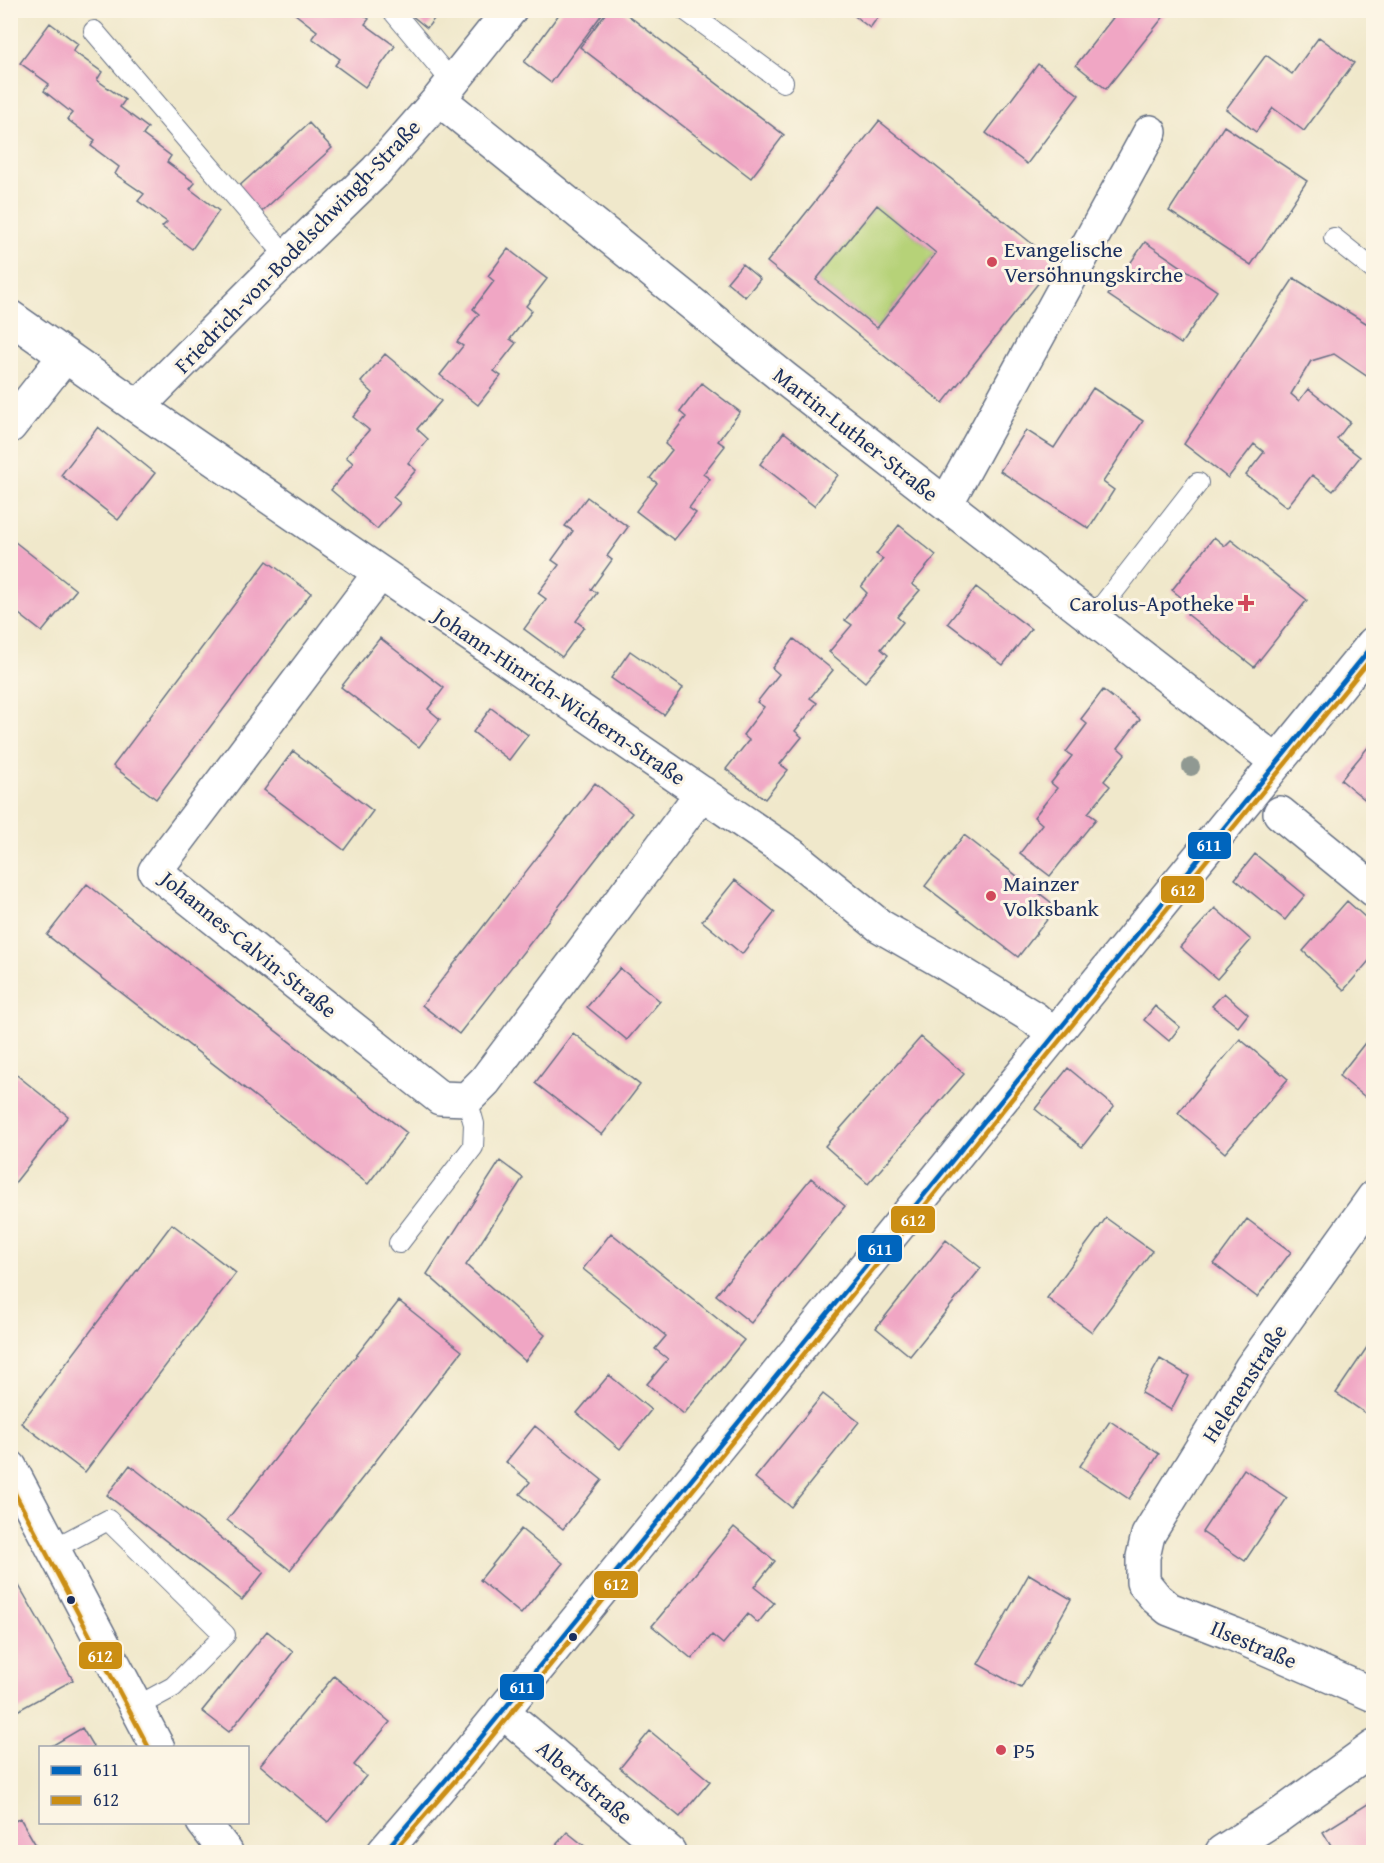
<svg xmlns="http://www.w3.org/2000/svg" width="1384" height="1863" viewBox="0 0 1384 1863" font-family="'Gentium Book Plus',serif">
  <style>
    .green { fill: #b6d278; stroke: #68806b; stroke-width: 1.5 }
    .building { fill: #f0a6c4; fill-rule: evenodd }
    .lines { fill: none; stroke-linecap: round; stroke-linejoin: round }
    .service-casing { stroke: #667084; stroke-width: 22 }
    .minor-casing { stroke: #667084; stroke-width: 36 }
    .secondary-casing { stroke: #667084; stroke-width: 36 }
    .service { stroke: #fff; stroke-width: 20 }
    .minor { stroke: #fff; stroke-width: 33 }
    .secondary { stroke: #fff; stroke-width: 33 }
    .bus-1-casing { stroke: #fcf5e5; stroke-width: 9 }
    .bus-2-casing { stroke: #fcf5e5; stroke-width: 9 }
    .bus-1 { stroke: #0065bd; stroke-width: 4.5 }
    .bus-2 { stroke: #cb8e13; stroke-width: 4.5 }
    .tree { fill: #909992 }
    .poi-dot { fill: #d1495b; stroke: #fcf5e5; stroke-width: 2 }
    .bus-dot { fill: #1b2f5e; stroke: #fcf5e5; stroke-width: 2 }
    .labels { text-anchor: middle; stroke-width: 6; stroke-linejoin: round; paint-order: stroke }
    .street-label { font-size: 22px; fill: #1b2f5e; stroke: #fcf5e5 }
    .poi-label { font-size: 22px; fill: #1b2f5e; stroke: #fcf5e5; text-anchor: start }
    .line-badge { stroke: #fcf5e5; stroke-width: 2 }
    .badge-label { font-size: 16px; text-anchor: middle; font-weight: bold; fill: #fff }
  </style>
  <rect width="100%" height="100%" fill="#fcf5e5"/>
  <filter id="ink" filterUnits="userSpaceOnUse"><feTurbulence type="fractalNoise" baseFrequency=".0167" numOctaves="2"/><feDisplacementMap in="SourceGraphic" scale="12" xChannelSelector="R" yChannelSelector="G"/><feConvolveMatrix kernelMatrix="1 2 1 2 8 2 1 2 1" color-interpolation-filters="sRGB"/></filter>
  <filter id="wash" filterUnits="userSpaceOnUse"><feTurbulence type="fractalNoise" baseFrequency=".008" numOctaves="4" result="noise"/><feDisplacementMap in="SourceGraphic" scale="24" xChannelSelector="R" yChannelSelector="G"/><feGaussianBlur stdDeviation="1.35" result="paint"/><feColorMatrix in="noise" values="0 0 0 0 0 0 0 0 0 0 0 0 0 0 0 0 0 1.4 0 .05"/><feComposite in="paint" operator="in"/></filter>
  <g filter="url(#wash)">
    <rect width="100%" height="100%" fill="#f0e8cb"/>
    <path class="green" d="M 877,205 L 936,253 L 877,328 L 816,280 Z"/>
    <g id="blocks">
      <path class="building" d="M 290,10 L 357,10 L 369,19 L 365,24 L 395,46 L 365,87 L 335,65 L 340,59 L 312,38 L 317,31 Z
        M 405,10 L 441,10 L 427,28 Z
        M 562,10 L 605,10 L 551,83 L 524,62 Z
        M 608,10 L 621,10 L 784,135 L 751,178 L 580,47 Z
        M 847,10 L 883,10 L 870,28 Z
        M 1119,10 L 1169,10 L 1106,89 L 1076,65 Z
        M 50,23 L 78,44 L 73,51 L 102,72 L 97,80 L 125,100 L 120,107 L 148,128 L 143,135 L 171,156 L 167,162 L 195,183 L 190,189 L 219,211 L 192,249 L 162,227 L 167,222 L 138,201 L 144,194 L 115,174 L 119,167 L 91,146 L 95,140 L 67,119 L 72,113 L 44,91 L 49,84 L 20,63 Z
        M 1319,37 L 1354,63 L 1304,131 L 1273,108 L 1256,132 L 1226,109 L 1266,55 L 1292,74 Z
        M 1038,64 L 1079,95 L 1027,164 L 986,133 Z
        M 879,121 L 1055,262 L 943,403 L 767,262 ZM 877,205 L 936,253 L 877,328 L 816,280 Z
        M 309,123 L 332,148 L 259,214 L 236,189 Z
        M 1224,126 L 1307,181 L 1251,265 L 1169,211 Z
        M 1145,242 L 1217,291 L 1181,344 L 1108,295 Z
        M 508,249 L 547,279 L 526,306 L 532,311 L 510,339 L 516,343 L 494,371 L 501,376 L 478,405 L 440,375 L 463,346 L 457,342 L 479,314 L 473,309 L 494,281 L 488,276 Z
        M 742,264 L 760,279 L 745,297 L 727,282 Z
        M 1294,278 L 1374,328 L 1374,381 L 1334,354 L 1311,361 L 1291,394 L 1299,401 L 1308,389 L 1350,422 L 1337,439 L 1360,457 L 1333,491 L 1312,475 L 1287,507 L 1246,475 L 1264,452 L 1254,444 L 1228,478 L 1184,444 Z
        M 385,354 L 441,401 L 417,429 L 428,439 L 408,463 L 416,470 L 393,497 L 400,503 L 377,529 L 331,490 L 353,463 L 346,457 L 369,430 L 353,417 L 373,393 L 361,382 Z
        M 702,383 L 740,412 L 718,441 L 725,446 L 703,474 L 710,479 L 689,508 L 696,513 L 674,540 L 636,511 L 657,483 L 650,478 L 672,450 L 665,444 L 686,417 L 680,412 Z
        M 1093,388 L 1143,421 L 1103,482 L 1114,490 L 1089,529 L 1000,471 L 1026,430 L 1054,448 Z
        M 98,427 L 155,473 L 118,520 L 61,475 Z
        M 784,432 L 838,475 L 814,506 L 760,464 Z
        M 587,497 L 628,527 L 607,556 L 612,560 L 591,589 L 597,593 L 576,621 L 584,627 L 562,657 L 524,629 L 546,599 L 538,593 L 559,565 L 552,560 L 573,531 L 565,526 Z
        M 899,525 L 936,555 L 912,584 L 920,590 L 897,617 L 903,622 L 881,649 L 888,655 L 865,682 L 829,652 L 852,625 L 845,620 L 867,593 L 861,587 L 883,559 L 876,554 Z
        M 1214,537 L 1225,546 L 1231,540 L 1307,600 L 1254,667 L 1187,614 L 1193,607 L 1172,590 Z
        M 10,538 L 76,590 L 42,632 L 10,607 Z
        M 267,561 L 311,593 L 156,799 L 113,766 Z
        M 976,587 L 1031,629 L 1003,665 L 948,623 Z
        M 380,638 L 444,688 L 428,709 L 440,719 L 419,747 L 341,687 Z
        M 794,639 L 833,670 L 810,698 L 817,703 L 795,731 L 802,737 L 780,764 L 788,770 L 765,799 L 726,769 L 749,740 L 743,735 L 764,707 L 757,702 L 779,674 L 772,668 Z
        M 630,651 L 683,688 L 664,715 L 611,678 Z
        M 1103,690 L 1140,719 L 1118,748 L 1125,754 L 1104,781 L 1110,786 L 1088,813 L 1096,819 L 1050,876 L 1020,853 L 1042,824 L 1034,817 L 1057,788 L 1051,783 L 1072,756 L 1066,752 L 1087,724 L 1081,719 Z
        M 491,708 L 528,735 L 509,760 L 473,732 Z
        M 1374,740 L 1374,807 L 1341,780 Z
        M 293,751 L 373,811 L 344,850 L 264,790 Z
        M 595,783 L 632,813 L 459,1034 L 422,1005 Z
        M 964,835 L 1057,907 L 1018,957 L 925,886 Z
        M 1255,854 L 1305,895 L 1285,920 L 1235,879 Z
        M 735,880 L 775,912 L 742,954 L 702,921 Z
        M 87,884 L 407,1133 L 368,1184 L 47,935 Z
        M 1347,901 L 1374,925 L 1374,955 L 1344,990 L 1303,951 Z
        M 1215,908 L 1251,940 L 1217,979 L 1180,947 Z
        M 620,968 L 660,1001 L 627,1040 L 587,1007 Z
        M 1224,993 L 1248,1014 L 1238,1027 L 1212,1006 Z
        M 1155,1006 L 1180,1027 L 1169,1041 L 1144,1020 Z
        M 573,1033 L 640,1085 L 602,1135 L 535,1083 Z
        M 1372,1034 L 1374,1036 L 1374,1104 L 1339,1076 Z
        M 921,1037 L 964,1074 L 868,1184 L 825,1146 Z
        M 1240,1039 L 1288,1079 L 1225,1153 L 1178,1113 Z
        M 1068,1068 L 1114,1106 L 1082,1147 L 1035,1109 Z
        M 13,1072 L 68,1116 L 10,1189 L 10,1075 Z
        M 500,1161 L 523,1178 L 466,1265 L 545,1335 L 525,1361 L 427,1274 Z
        M 811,1178 L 845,1206 L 751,1323 L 716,1295 Z
        M 1106,1218 L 1152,1251 L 1092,1332 L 1047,1298 Z
        M 1247,1219 L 1291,1252 L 1257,1297 L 1214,1264 Z
        M 172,1224 L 236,1273 L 85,1472 L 21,1423 Z
        M 611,1233 L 744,1340 L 684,1414 L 647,1384 L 668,1359 L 655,1349 L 666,1336 L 583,1269 Z
        M 946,1240 L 981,1268 L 910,1356 L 876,1328 Z
        M 399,1301 L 462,1351 L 290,1570 L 227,1520 Z
        M 1374,1337 L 1374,1419 L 1336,1393 Z
        M 1160,1359 L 1189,1376 L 1171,1410 L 1141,1393 Z
        M 609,1375 L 651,1410 L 620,1449 L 577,1413 Z
        M 823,1394 L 859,1422 L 791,1507 L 755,1478 Z
        M 1110,1421 L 1159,1454 L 1129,1499 L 1080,1466 Z
        M 535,1426 L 602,1480 L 563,1529 L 520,1494 L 530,1482 L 506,1462 Z
        M 130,1465 L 264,1572 L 242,1600 L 107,1495 Z
        M 1244,1469 L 1287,1498 L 1245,1561 L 1202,1532 Z
        M 734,1527 L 775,1561 L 754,1587 L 774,1603 L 758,1623 L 748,1614 L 723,1644 L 712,1635 L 692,1659 L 652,1626 Z
        M 521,1529 L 563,1563 L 521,1614 L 480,1580 Z
        M 10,1570 L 73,1680 L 10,1715 Z
        M 1029,1574 L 1071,1599 L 1021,1688 L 978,1664 Z
        M 267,1631 L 293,1652 L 229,1732 L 202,1711 Z
        M 334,1676 L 390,1722 L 354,1765 L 366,1776 L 328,1822 L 260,1765 Z
        M 82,1728 L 94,1748 L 48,1748 Z
        M 650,1731 L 710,1781 L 680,1817 L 620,1768 Z
        M 1374,1800 L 1374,1852 L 1335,1852 L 1323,1832 Z
        M 20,1818 L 40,1852 L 10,1852 L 10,1824 Z
        M 567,1832 L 592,1852 L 550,1852 Z"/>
    </g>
  </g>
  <g filter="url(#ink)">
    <use href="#blocks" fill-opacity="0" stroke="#667084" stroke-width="1.5"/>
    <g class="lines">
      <g class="service-casing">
        <path id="service" d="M 392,10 L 452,82
          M 685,10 L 783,82
          M 94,31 L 287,257
          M 1334,238 L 1374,270
          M 1093,618 L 1198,483
          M 399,1243 L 473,1147 L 474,1124 L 467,1099
          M 55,1548 L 108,1520 L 225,1635 L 173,1687 L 136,1707"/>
      </g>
      <g class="minor-casing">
        <path id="minor" d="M 439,99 L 784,378 L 1277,762
          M 10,317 L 138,407 L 792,855 L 880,926 L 948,965 L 1034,1018 L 1054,1035
          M 138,407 L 287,257 L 376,171 L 439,99 L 510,10
          M 10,426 L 65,356
          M 946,504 L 1150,132
          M 380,573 L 155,871 L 440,1098 L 467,1099 L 485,1081 L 702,793
          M 1280,813 L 1374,890
          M 1374,1197 L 1251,1368 L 1148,1535 L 1143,1557 L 1143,1582 L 1156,1598 L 1169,1609 L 1233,1634 L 1374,1695
          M 10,1467 L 158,1748
          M 502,1711 L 669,1852
          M 203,1822 L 226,1852
          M 1222,1852 L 1280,1815 L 1374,1747"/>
      </g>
      <g class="secondary-casing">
        <path id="secondary" d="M 384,1852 L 461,1762 L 1374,643"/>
      </g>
      <use href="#service" class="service"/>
      <use href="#minor" class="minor"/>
      <use href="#secondary" class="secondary"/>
      <g class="bus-1-casing">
        <path id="bus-1" d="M 384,1852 L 461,1762 L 1374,644"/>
      </g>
      <g class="bus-2-casing">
        <path id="bus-2" d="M 10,1484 L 149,1748
          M 393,1852 L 467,1767 L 1374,655"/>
      </g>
      <use href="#bus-1" class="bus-1"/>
      <use href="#bus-2" class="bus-2"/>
    </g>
    <circle class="tree" cx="1191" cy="767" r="9"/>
  </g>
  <g class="poi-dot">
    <circle cx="992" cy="262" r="6"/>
    <path d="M1243 594h6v6h6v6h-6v6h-6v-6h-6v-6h6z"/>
    <circle cx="991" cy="896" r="6"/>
    <circle cx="1001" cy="1750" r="6"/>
  </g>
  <g class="bus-dot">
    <circle cx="71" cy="1600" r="5"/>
    <circle cx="573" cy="1637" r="5"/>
  </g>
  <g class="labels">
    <g class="street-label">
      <text transform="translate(297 246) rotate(-46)" y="8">Friedrich-von-Bodelschwingh-Straße</text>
      <text transform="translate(856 434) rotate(38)" y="8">Martin-Luther-Straße</text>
      <text transform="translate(560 696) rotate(34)" y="8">Johann-Hinrich-Wichern-Straße</text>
      <text transform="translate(249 944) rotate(39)" y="8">Johannes-Calvin-Straße</text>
      <text transform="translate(1244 1383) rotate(-57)" y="8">Helenenstraße</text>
      <text transform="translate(1254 1644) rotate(23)" y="8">Ilsestraße</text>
      <text transform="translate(585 1782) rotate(40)" y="8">Albertstraße</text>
    </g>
    <g class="poi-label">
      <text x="1004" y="257">Evangelische<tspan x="1004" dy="25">Versöhnungskirche</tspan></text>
      <text x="1234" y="611" text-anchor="end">Carolus-Apotheke</text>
      <text x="1003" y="891">Mainzer<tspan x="1003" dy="25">Volksbank</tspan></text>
      <text x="1013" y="1758">P5</text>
    </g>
  </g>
  <g class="line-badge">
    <rect x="1187" y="831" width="45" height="29" rx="6" fill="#0065bd"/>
    <rect x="1160" y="875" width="45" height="29" rx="6" fill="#cb8e13"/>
    <rect x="890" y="1205" width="46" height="29" rx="6" fill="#cb8e13"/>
    <rect x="857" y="1234" width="46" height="29" rx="6" fill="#0065bd"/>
    <rect x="593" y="1570" width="46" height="29" rx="6" fill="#cb8e13"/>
    <rect x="78" y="1641" width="45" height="29" rx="6" fill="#cb8e13"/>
    <rect x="499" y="1673" width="46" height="28" rx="6" fill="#0065bd"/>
  </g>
  <g class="badge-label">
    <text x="1209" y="851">611</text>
    <text x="1183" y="896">612</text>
    <text x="913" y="1226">612</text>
    <text x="880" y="1255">611</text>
    <text x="616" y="1590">612</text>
    <text x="100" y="1662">612</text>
    <text x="522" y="1693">611</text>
  </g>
  <rect width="1384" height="1863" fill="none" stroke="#fcf5e5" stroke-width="36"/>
  <rect x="39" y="1746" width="210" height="78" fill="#fcf5e5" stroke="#a2a6af" stroke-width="1.5"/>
  <rect x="51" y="1766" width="30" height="9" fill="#0065bd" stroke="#a2a6af" stroke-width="1.5"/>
  <text x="93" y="1776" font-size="18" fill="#1b2f5e">611</text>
  <rect x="51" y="1796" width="30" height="9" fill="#cb8e13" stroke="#a2a6af" stroke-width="1.5"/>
  <text x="93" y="1806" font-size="18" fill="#1b2f5e">612</text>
</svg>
